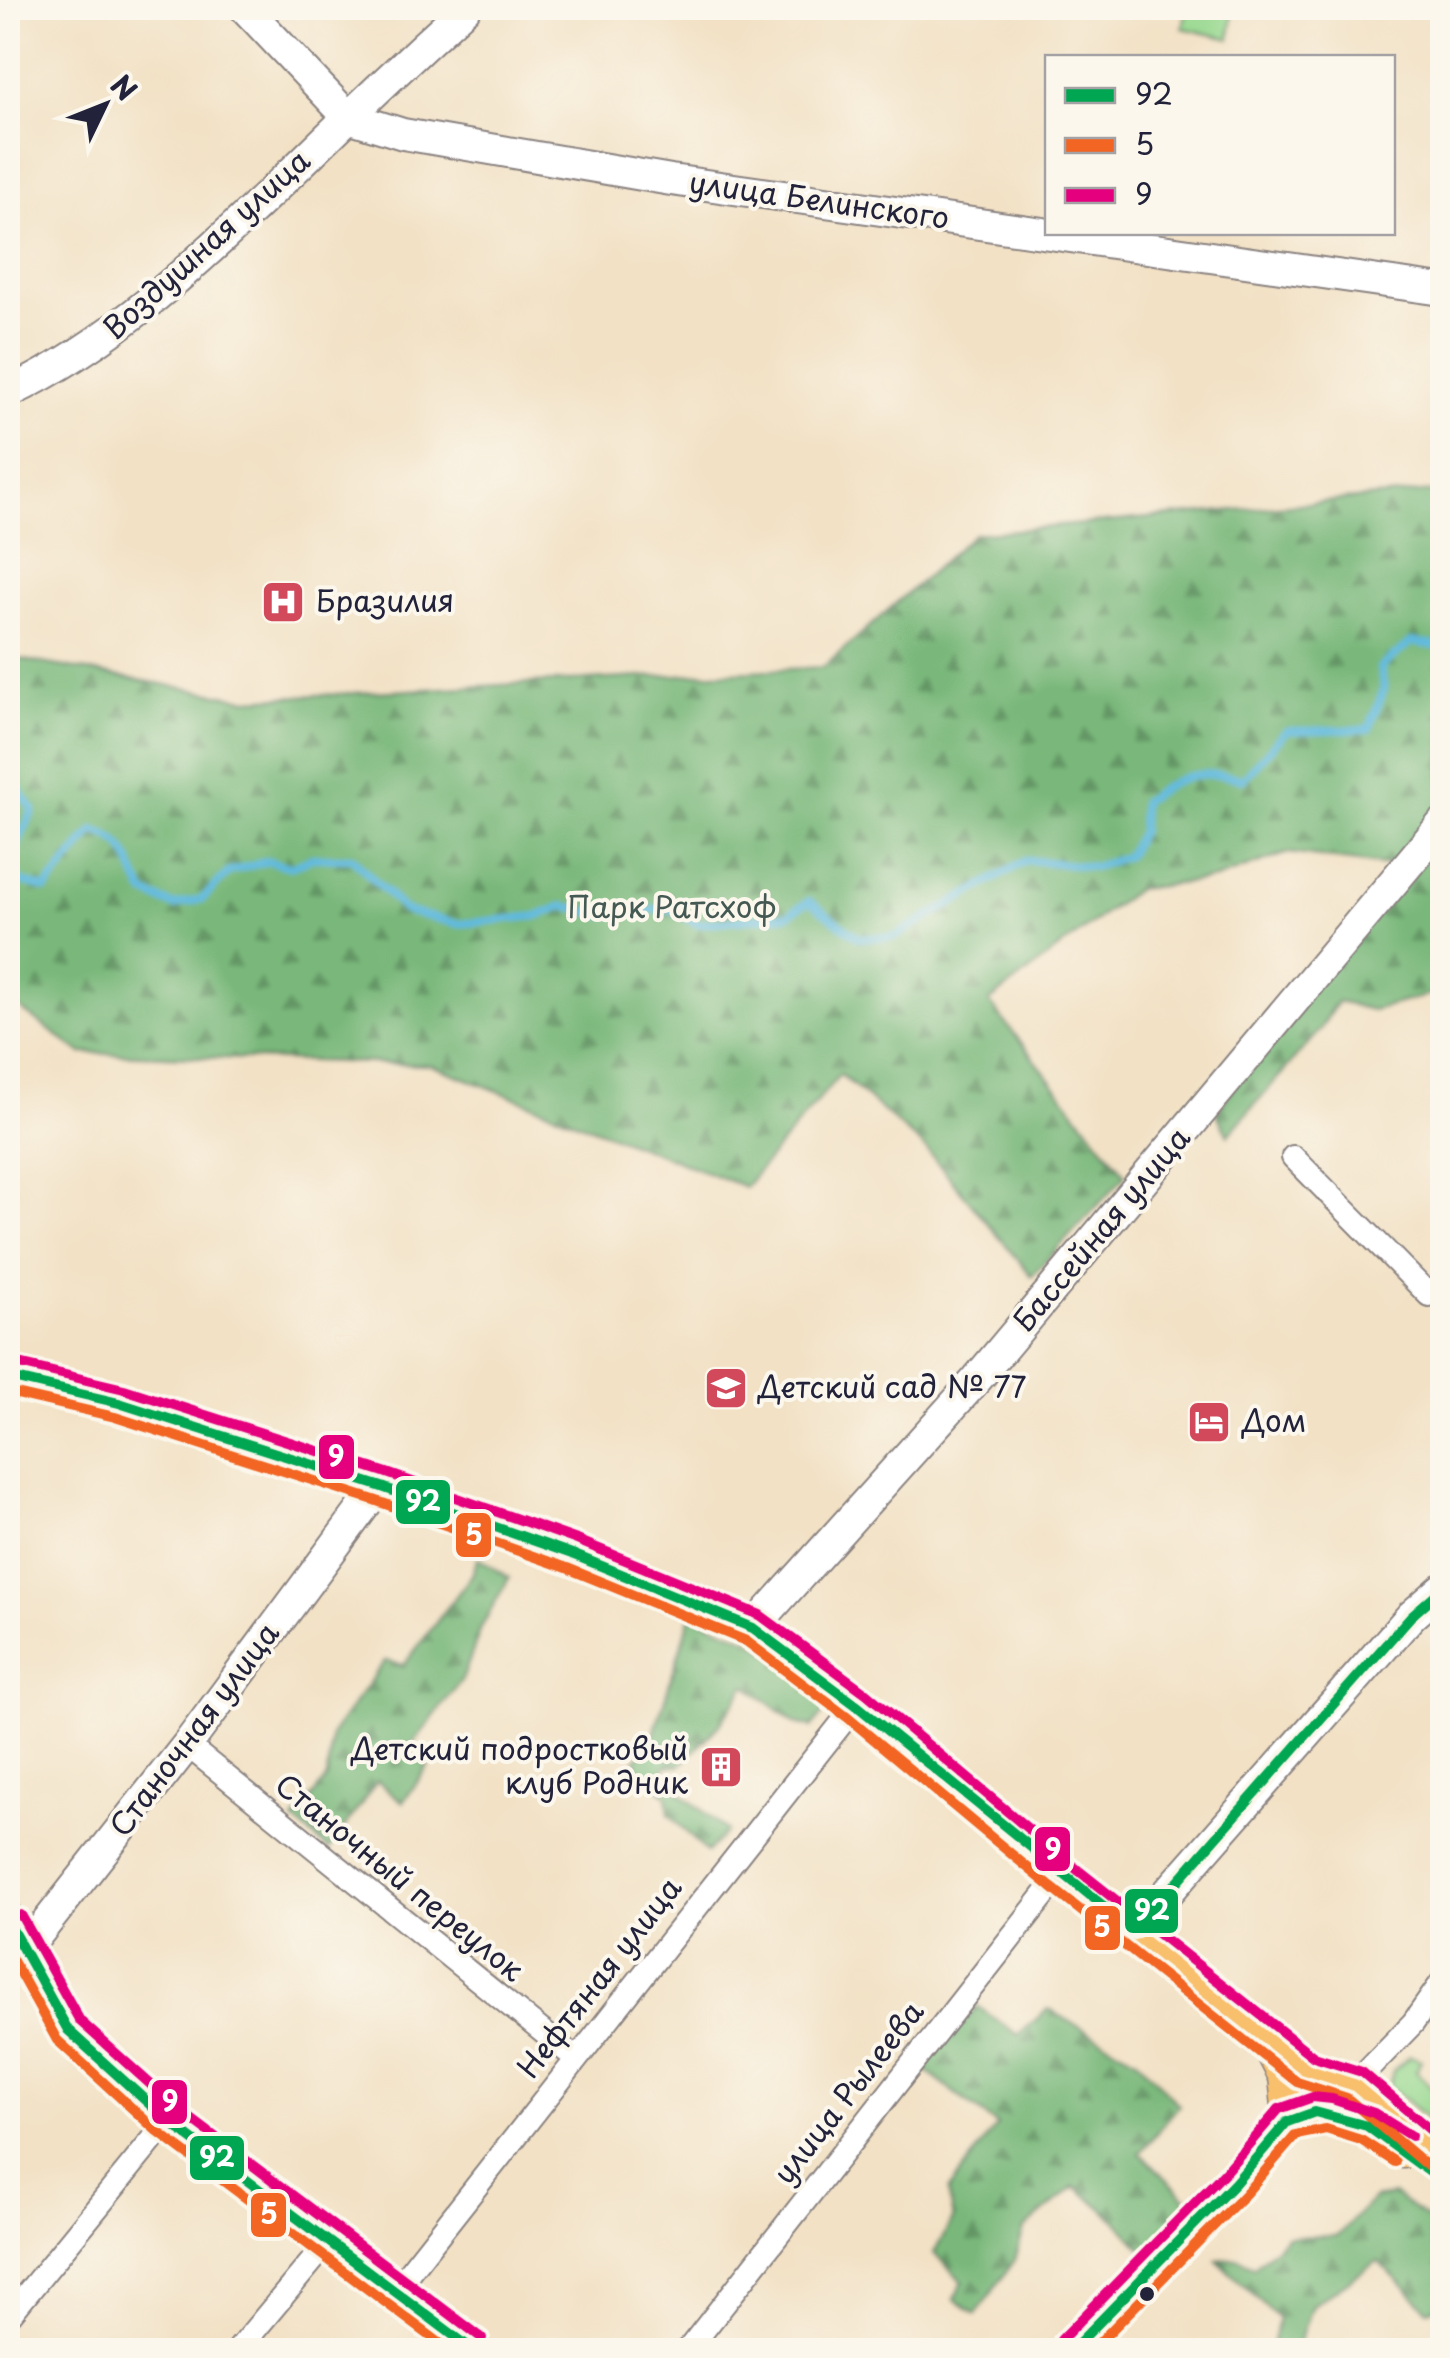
<svg xmlns="http://www.w3.org/2000/svg" width="1450" height="2358" viewBox="0 0 1450 2358" font-family="'Playpen Sans',sans-serif">
  <style>
    .green { fill: #97d88f; stroke: #5c7d65; stroke-width: 2.5 }
    .forest { fill: url(#forest-firs); stroke: #4e6d5a; stroke-width: 2.5 }
    .park { fill: url(#park-crowns); stroke: #5c7d65; stroke-width: 2.5 }
    .lines { fill: none; stroke-linecap: round; stroke-linejoin: round }
    .stream { stroke: #5fb9dd; stroke-width: 8 }
    .minor-casing { stroke: #8a8280; stroke-width: 26 }
    .tertiary-casing { stroke: #8a8280; stroke-width: 34 }
    .primary-casing { stroke: #8a8280; stroke-width: 41 }
    .minor { stroke: #fff; stroke-width: 22 }
    .tertiary { stroke: #fff; stroke-width: 30 }
    .primary { stroke: #f8bf6c; stroke-width: 38 }
    .bus-1-casing { stroke: #fbf7ec; stroke-width: 18 }
    .bus-2-casing { stroke: #fbf7ec; stroke-width: 18 }
    .bus-3-casing { stroke: #fbf7ec; stroke-width: 18 }
    .bus-1 { stroke: #00a651; stroke-width: 10 }
    .bus-2 { stroke: #f26522; stroke-width: 10 }
    .bus-3 { stroke: #e5007d; stroke-width: 10 }
    .bus-dot { fill: #22223b; stroke: #fbf7ec; stroke-width: 4 }
    .labels { text-anchor: middle; stroke-width: 8; stroke-linejoin: round; paint-order: stroke }
    .street-label { font-size: 30px; fill: #22223b; stroke: #fbf7ec }
    .poi-label { font-size: 30px; fill: #22223b; stroke: #fbf7ec; text-anchor: start }
    .park-label { font-size: 30px; fill: #455954; stroke: #fbf7ec }
    .line-badge { stroke: #fbf7ec; stroke-width: 4 }
    .badge-label { font-size: 28px; text-anchor: middle; font-weight: bold; fill: #fff }
  </style>
  <defs>
    <pattern id="forest-firs" width="22" height="20" patternUnits="userSpaceOnUse" patternTransform="scale(2.5)"><rect width="22" height="20" fill="#79b87a"/><path d="M5 1l3.5 6h-7zM16 11l3.5 6h-7z" fill="#639565"/></pattern>
    <pattern id="park-crowns" width="20" height="18" patternUnits="userSpaceOnUse" patternTransform="scale(2.5)"><rect width="20" height="18" fill="#97d88f"/><path d="M2 6a3 3 0 1 1 6 0M12 15a3 3 0 1 1 6 0" fill="none" stroke="#82b97c"/></pattern>
  </defs>
  <rect width="100%" height="100%" fill="#fbf7ec"/>
  <filter id="ink" filterUnits="userSpaceOnUse"><feTurbulence type="fractalNoise" baseFrequency=".01" numOctaves="2"/><feDisplacementMap in="SourceGraphic" scale="20" xChannelSelector="R" yChannelSelector="G"/><feConvolveMatrix kernelMatrix="1 2 1 2 8 2 1 2 1" color-interpolation-filters="sRGB"/></filter>
  <filter id="wash" filterUnits="userSpaceOnUse"><feTurbulence type="fractalNoise" baseFrequency=".0048" numOctaves="4" result="noise"/><feDisplacementMap in="SourceGraphic" scale="40" xChannelSelector="R" yChannelSelector="G"/><feGaussianBlur stdDeviation="2.25" result="paint"/><feColorMatrix in="noise" values="0 0 0 0 0 0 0 0 0 0 0 0 0 0 0 0 0 1.4 0 .05"/><feComposite in="paint" operator="in"/></filter>
  <g filter="url(#wash)">
    <rect width="100%" height="100%" fill="#f2e1c5"/>
    <path class="green" d="M 1410,2056 L 1421,2060 L 1416,2072 L 1442,2098 L 1442,2131 L 1389,2086 L 1393,2071 Z"/>
    <path class="forest" d="M 1442,491 L 1442,992 L 1372,1010 L 1337,1002 L 1319,1031 L 1228,1135 L 1216,1112 L 1397,867 L 1288,853 L 1215,879 L 1137,889 L 989,1002 L 1126,1175 L 1032,1276 L 924,1147 L 840,1074 L 745,1187 L 431,1065 L 81,1053 L 8,1000 L 8,657 L 246,699 L 824,667 L 974,534 Z
      M 478,1558 L 509,1578 L 481,1628 L 463,1678 L 407,1752 L 428,1767 L 403,1802 L 377,1781 L 329,1850 L 294,1821 L 327,1778 L 331,1735 L 385,1661 L 404,1665 L 472,1575 Z
      M 691,1615 L 754,1641 L 833,1701 L 812,1727 L 795,1723 L 746,1685 L 720,1724 L 680,1766 L 665,1766 L 663,1778 L 727,1831 L 707,1853 L 669,1814 L 667,1795 L 640,1773 L 635,1760 L 651,1743 Z
      M 978,2007 L 1018,2035 L 1048,2009 L 1138,2060 L 1179,2105 L 1140,2153 L 1196,2207 L 1150,2257 L 1115,2219 L 1075,2186 L 1024,2229 L 1015,2260 L 976,2314 L 954,2299 L 963,2282 L 934,2253 L 953,2220 L 948,2191 L 997,2125 L 919,2066 Z
      M 1393,2195 L 1442,2229 L 1442,2305 L 1428,2310 L 1378,2261 L 1312,2305 L 1296,2350 L 1271,2350 L 1278,2318 L 1217,2260 L 1239,2258 L 1254,2267 L 1287,2237 L 1337,2236 L 1374,2198 Z"/>
    <path class="park" d="M 1187,8 L 1233,8 L 1230,39 L 1183,28 Z"/>
    <g class="lines">
      <path class="stream" d="M 8,791 L 16,785 L 33,810 L 10,860 L 19,881 L 46,889 L 94,830 C 134,844 126,863 145,893 L 174,906 L 202,899 L 229,872 L 268,861 L 290,867 L 312,858 L 352,858 L 405,911 L 458,924 L 539,916 L 563,906 L 604,915 L 669,908 L 698,924 L 788,915 L 809,901 L 859,938 L 895,937 L 1027,860 L 1094,867 L 1127,856 L 1141,831 L 1142,802 C 1182,774 1195,769 1243,779 L 1286,731 L 1369,729 L 1384,689 L 1380,668 L 1411,642 L 1442,647"/>
    </g>
  </g>
  <g filter="url(#ink)">
    <g class="lines">
      <g class="minor-casing">
        <path id="minor" d="M 1293,1157 L 1429,1295 L 1442,1283
          M 187,1745 L 574,2057
          M 1354,2084 L 1413,2023 L 1442,1982
          M 394,2291 L 856,1705
          M 8,2317 L 168,2121
          M 238,2350 L 328,2242
          M 688,2350 L 1060,1875"/>
      </g>
      <g class="tertiary-casing">
        <path id="tertiary" d="M 245,8 L 348,117 L 403,134 L 671,180 L 1442,290
          M 8,393 C 119,340 205,255 294,170 C 350,115 407,61 465,8
          M 753,1628 L 977,1379 L 1442,824
          M 1134,1931 L 1411,1616 L 1442,1589
          M 26,1949 L 187,1745 L 379,1486"/>
      </g>
      <g class="primary-casing">
        <path id="primary" d="M 8,1377 L 119,1403 L 379,1486 L 572,1554 L 753,1628 L 856,1705 L 1060,1875 L 1306,2070 L 1326,2079 L 1354,2084 L 1442,2159
          M 8,1922 L 68,2030 L 168,2121 L 473,2350
          M 1287,2122 C 1329,2103 1368,2126 1404,2149
          M 1072,2350 L 1235,2183 L 1287,2122 L 1291,2107 L 1288,2076 L 1272,2045"/>
      </g>
      <use href="#minor" class="minor"/>
      <use href="#tertiary" class="tertiary"/>
      <use href="#primary" class="primary"/>
      <g class="bus-1-casing">
        <path id="bus-1" d="M 8,1377 L 119,1403 L 379,1486 L 572,1554 L 753,1628 L 856,1705 L 1134,1931 L 1411,1616 L 1442,1589
          M 8,1922 L 68,2030 L 168,2121 L 473,2350
          M 1072,2350 L 1235,2183 L 1287,2122 L 1315,2112 L 1367,2126 L 1442,2181"/>
      </g>
      <g class="bus-2-casing">
        <path id="bus-2" d="M 8,1392 L 115,1417 L 374,1500 L 567,1568 L 746,1641 L 847,1717 L 1051,1887 L 1297,2082 L 1347,2098 L 1432,2170
          M 8,1952 L 57,2040 L 158,2132 L 449,2350
          M 1092,2350 L 1246,2193 L 1296,2135 L 1326,2129 L 1361,2140 L 1395,2162"/>
      </g>
      <g class="bus-3-casing">
        <path id="bus-3" d="M 11,1362 L 124,1389 L 384,1472 L 577,1540 L 760,1615 L 866,1693 L 1069,1863 L 1314,2057 L 1362,2072 L 1442,2140
          M 21,1915 L 80,2021 L 178,2109 L 482,2338
          M 1061,2340 L 1224,2173 L 1279,2109 L 1313,2097 L 1332,2099 L 1374,2113 L 1411,2136"/>
      </g>
      <use href="#bus-1" class="bus-1"/>
      <use href="#bus-2" class="bus-2"/>
      <use href="#bus-3" class="bus-3"/>
    </g>
  </g>
  <defs>
    <g id="hospital-square" transform="scale(2.25)"><rect x="-9" y="-9" width="18" height="18" rx="4" fill="#d1495b" stroke="#fbf7ec"/><path d="M-5-5h3v3.5h4V-5h3V5h-3V1.5h-4V5h-3Z" fill="#fff"/></g>
    <g id="school-square" transform="scale(2.25)"><rect x="-9" y="-9" width="18" height="18" rx="4" fill="#d1495b" stroke="#fbf7ec"/><path d="M0-5L7-2L0 1L-7-2ZM-4 1L0 2.5L4 1V4Q0 6-4 4Z" fill="#fff"/></g>
    <g id="hotel-square" transform="scale(2.25)"><rect x="-9" y="-9" width="18" height="18" rx="4" fill="#d1495b" stroke="#fbf7ec"/><path d="M-6-4.5h1.5V1H6V5H4.5V3h-9V5H-6ZM-4 0a1.8 1.8 0 1 1 3.6 0ZM.5 0V-2.5h3Q6-2.5 6 0Z" fill="#fff"/></g>
    <g id="building-square" transform="scale(2.25)"><rect x="-9" y="-9" width="18" height="18" rx="4" fill="#d1495b" stroke="#fbf7ec"/><path d="M-4-6H4V6H1V3H-1V6H-4ZM-2.5-4.3h1.7v1.8h-1.7ZM.8-4.3h1.7v1.8H.8ZM-2.5-1h1.7V.8h-1.7ZM.8-1h1.7V.8H.8Z" fill="#fff"/></g>
  </defs>
  <g fill-rule="evenodd">
    <use href="#hospital-square" x="283" y="602"/>
    <use href="#school-square" x="726" y="1388"/>
    <use href="#hotel-square" x="1209" y="1422"/>
    <use href="#building-square" x="721" y="1767"/>
  </g>
  <circle class="bus-dot" cx="1147" cy="2294" r="9"/>
  <g class="labels">
    <g class="street-label">
      <text transform="translate(819 201) rotate(8)" y="10">улица Белинского</text>
      <text transform="translate(207 245) rotate(-42)" y="10">Воздушная улица</text>
      <text transform="translate(1102 1230) rotate(-50)" y="10">Бассейная улица</text>
      <text transform="translate(195 1730) rotate(-53)" y="10">Станочная улица</text>
      <text transform="translate(399 1878) rotate(39)" y="10">Станочный переулок</text>
      <text transform="translate(600 1978) rotate(-52)" y="10">Нефтяная улица</text>
      <text transform="translate(849 2093) rotate(-52)" y="10">улица Рылеева</text>
    </g>
    <g class="poi-label">
      <text x="316" y="612">Бразилия</text>
      <text x="758" y="1398">Детский сад № 77</text>
      <text x="1242" y="1432">Дом</text>
      <text x="688" y="1760" text-anchor="end">Детский подростковый<tspan x="688" dy="34">клуб Родник</tspan></text>
    </g>
    <g class="park-label">
      <text x="672" y="918">Парк Ратсхоф</text>
    </g>
  </g>
  <g class="line-badge">
    <rect x="317" y="1433" width="39" height="48" rx="10" fill="#e5007d"/>
    <rect x="394" y="1478" width="58" height="48" rx="10" fill="#00a651"/>
    <rect x="454" y="1511" width="39" height="48" rx="10" fill="#f26522"/>
    <rect x="1033" y="1825" width="39" height="48" rx="10" fill="#e5007d"/>
    <rect x="1123" y="1887" width="57" height="48" rx="10" fill="#00a651"/>
    <rect x="1083" y="1904" width="39" height="48" rx="10" fill="#f26522"/>
    <rect x="150" y="2078" width="39" height="48" rx="10" fill="#e5007d"/>
    <rect x="188" y="2134" width="58" height="48" rx="10" fill="#00a651"/>
    <rect x="249" y="2191" width="39" height="48" rx="10" fill="#f26522"/>
  </g>
  <g class="badge-label">
    <text x="336" y="1466">9</text>
    <text x="423" y="1511">92</text>
    <text x="474" y="1545">5</text>
    <text x="1053" y="1859">9</text>
    <text x="1152" y="1920">92</text>
    <text x="1102" y="1937">5</text>
    <text x="170" y="2111">9</text>
    <text x="217" y="2167">92</text>
    <text x="269" y="2224">5</text>
  </g>
  <rect width="1450" height="2358" fill="none" stroke="#fbf7ec" stroke-width="40"/>
  <rect x="1045" y="55" width="350" height="180" fill="#fbf7ec" stroke="#a4a2a5" stroke-width="2.5"/>
  <rect x="1065" y="88" width="50" height="15" fill="#00a651" stroke="#a4a2a5" stroke-width="2.5"/>
  <text x="1135" y="105" font-size="30" fill="#22223b">92</text>
  <rect x="1065" y="138" width="50" height="15" fill="#f26522" stroke="#a4a2a5" stroke-width="2.5"/>
  <text x="1135" y="155" font-size="30" fill="#22223b">5</text>
  <rect x="1065" y="188" width="50" height="15" fill="#e5007d" stroke="#a4a2a5" stroke-width="2.5"/>
  <text x="1135" y="205" font-size="30" fill="#22223b">9</text>
  <g transform="translate(105 105) rotate(47)" stroke="#fbf7ec" stroke-width="8" paint-order="stroke">
  <path d="M0-8L18 38L0 25L-18 38Z" fill="#22223b"/>
  <text y="-15" font-size="28" font-weight="bold" text-anchor="middle" fill="#22223b">N</text>
  </g>
</svg>
